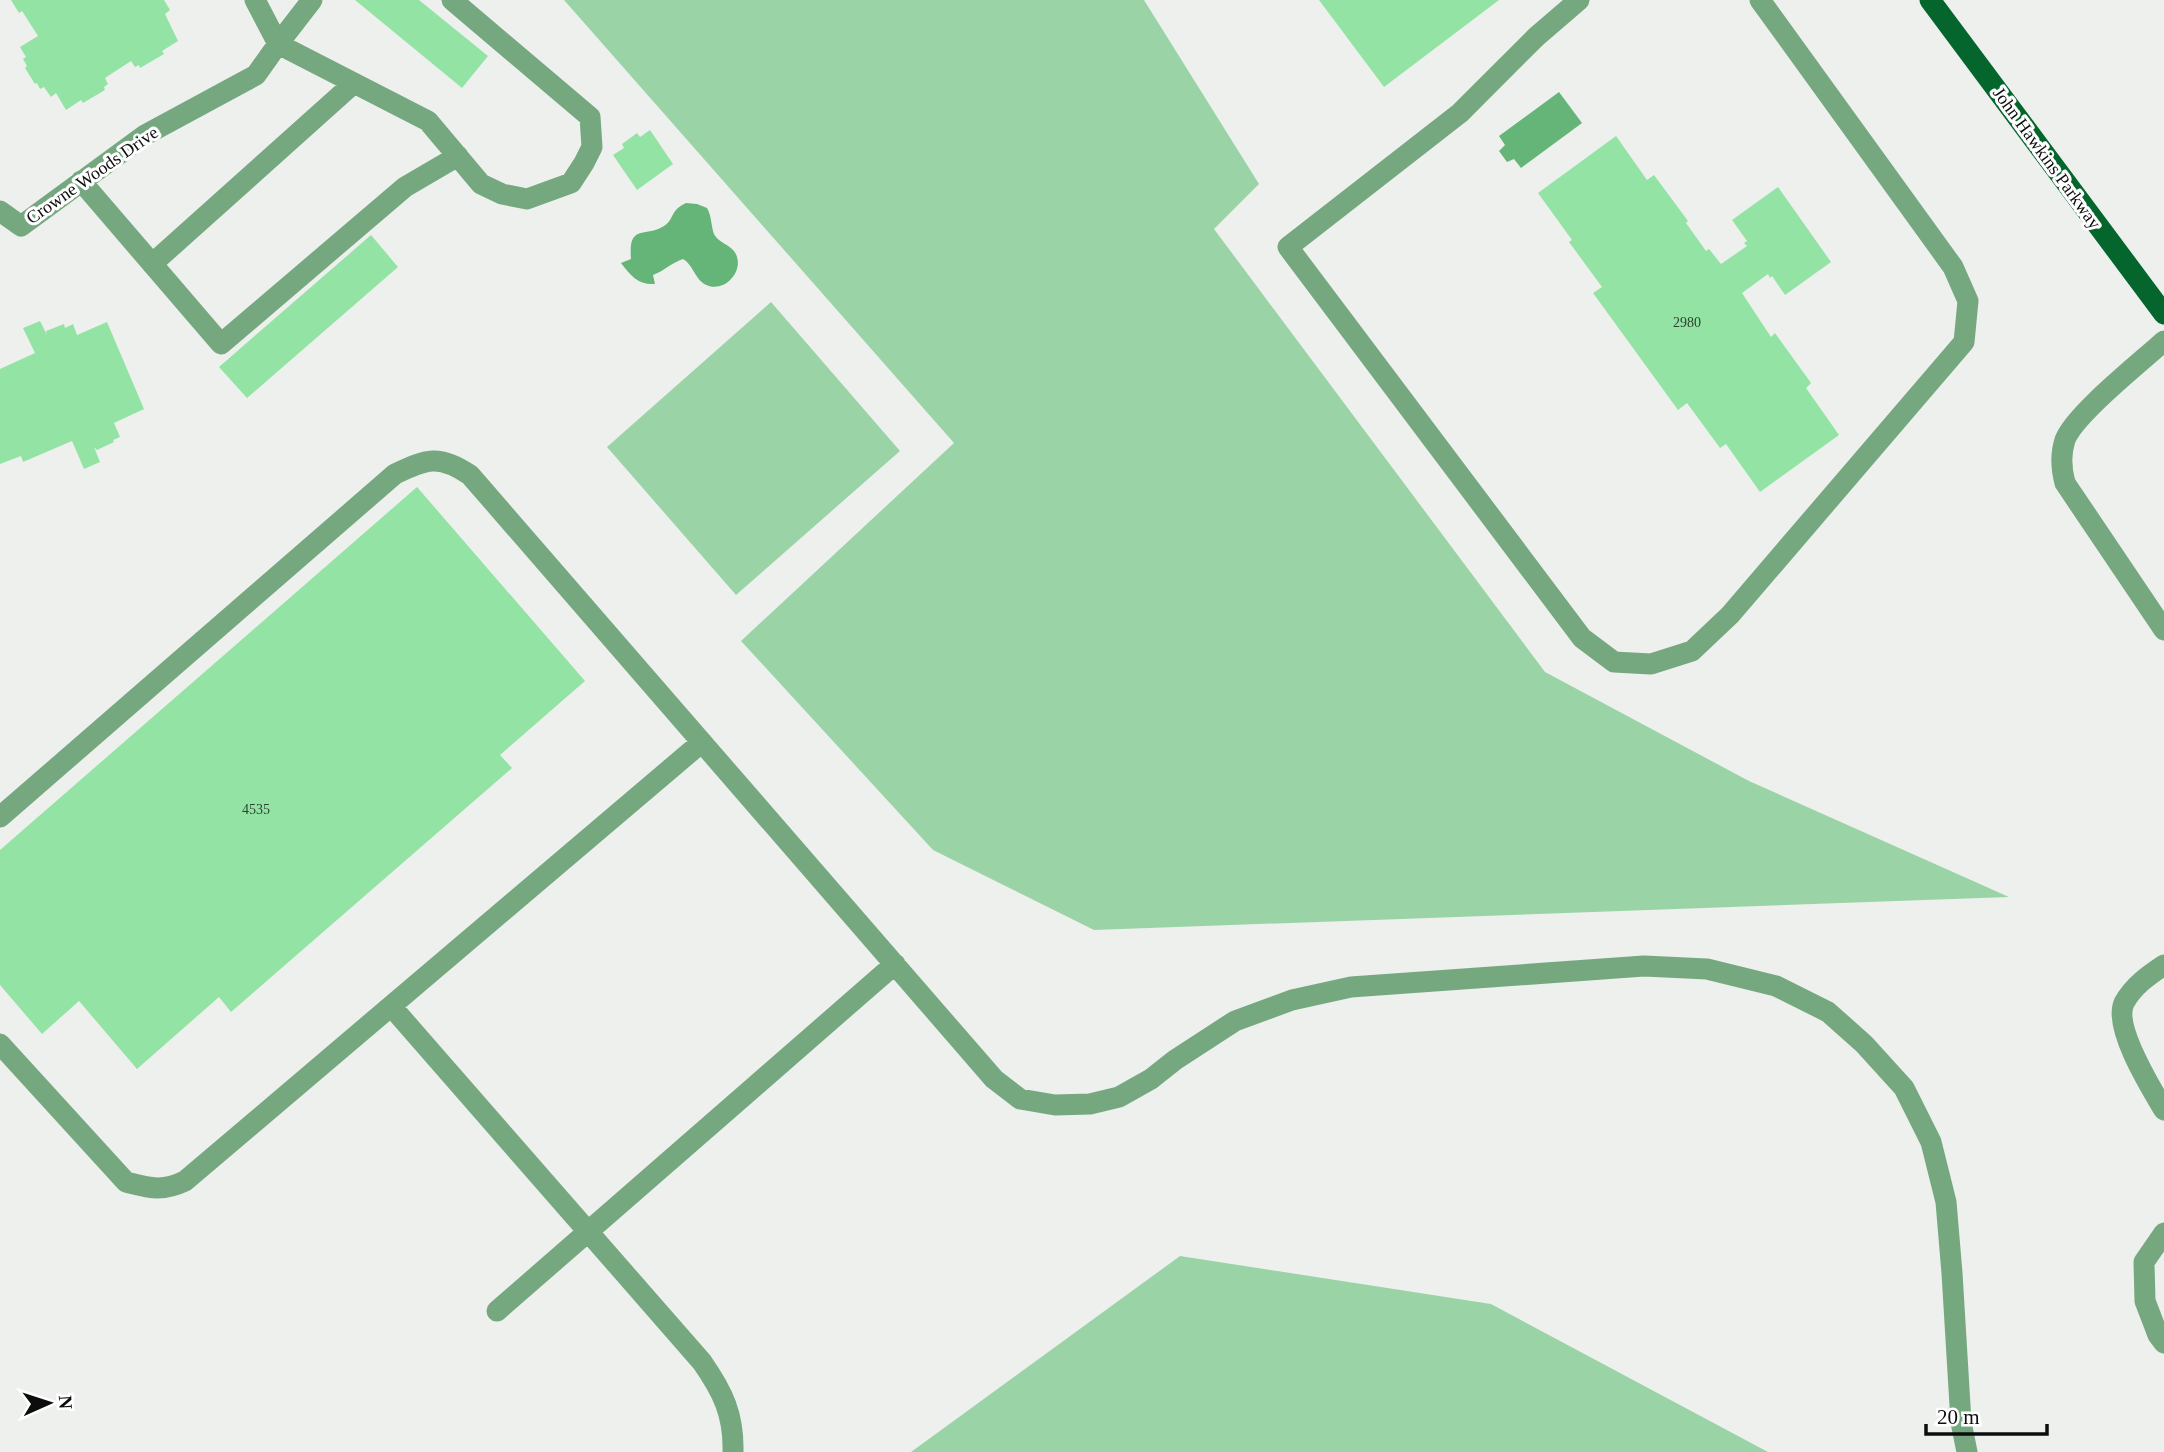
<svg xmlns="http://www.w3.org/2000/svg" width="2164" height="1452" viewBox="0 0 2164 1452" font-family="Georgia,serif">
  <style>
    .green { fill: #9ad4a6 }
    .water { fill: #65b478 }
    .building { fill: #93e3a4 }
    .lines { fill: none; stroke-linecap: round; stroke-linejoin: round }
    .minor { stroke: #76a880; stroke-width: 21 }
    .major { stroke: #05662d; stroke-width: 21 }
    .labels { text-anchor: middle; stroke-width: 6; stroke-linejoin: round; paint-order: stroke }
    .number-label { font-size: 14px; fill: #2e4232 }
    .street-label { font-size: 18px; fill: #0c0d0c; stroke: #fff }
  </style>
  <rect width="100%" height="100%" fill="#eef0ee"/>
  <path class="green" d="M 564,0 L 1144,0 L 1259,184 L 1214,229 L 1545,672 L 1749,781 L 2009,897 L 1094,930 L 933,850 L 741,641 L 954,443 Z
    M 771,302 L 900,451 L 736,595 L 607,447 Z
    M 1180,1256 L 1491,1304 L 1768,1452 L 911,1452 Z"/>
  <path class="water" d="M 1559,92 L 1582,123 L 1521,168 L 1514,159 L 1507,162 L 1499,151 L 1505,145 L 1499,136 Z
    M 686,203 L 697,204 L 707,208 C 712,217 711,226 714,234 C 719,244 734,245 737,257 C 742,273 725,291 709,286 C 695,282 694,265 683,259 C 671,263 664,271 653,275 L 655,284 C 638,285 631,276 621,263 L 631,259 C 628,223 645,238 664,226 C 675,219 669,211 686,203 Z"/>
  <path class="building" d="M 11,0 L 164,0 L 170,10 L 165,14 L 178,41 L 162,51 L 164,54 L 140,68 L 139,65 L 135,67 L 131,61 L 105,78 L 108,84 L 104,87 L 105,90 L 83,103 L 81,100 L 66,110 L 56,93 L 51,97 L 44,87 L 40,89 L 37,83 L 35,84 L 25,68 L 27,66 L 23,59 L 26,57 L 20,47 L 38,36 L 22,11 L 19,13 Z
    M 355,0 L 419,0 L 488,56 L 462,88 Z
    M 1319,0 L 1499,0 L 1384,87 Z
    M 650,130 L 673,164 L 637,190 L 613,155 L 624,148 L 622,144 L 637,133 L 640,137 Z
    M 1616,136 L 1647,180 L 1654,175 L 1688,221 L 1686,223 L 1706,251 L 1709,249 L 1721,264 L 1747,246 L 1744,243 L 1747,241 L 1732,220 L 1778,187 L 1831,262 L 1785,295 L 1772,276 L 1770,278 L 1768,274 L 1742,293 L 1771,337 L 1775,333 L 1811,383 L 1806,388 L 1839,435 L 1760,492 L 1726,444 L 1720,448 L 1687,403 L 1678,410 L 1593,293 L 1602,287 L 1569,242 L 1572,240 L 1538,193 Z
    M 371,235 L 398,267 L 247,398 L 219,367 Z
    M 40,321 L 47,335 L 46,331 L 64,324 L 65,328 L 73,324 L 77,335 L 107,322 L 144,409 L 114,423 L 120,437 L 113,440 L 114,442 L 97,450 L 94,447 L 100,462 L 84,469 L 72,441 L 23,462 L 21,456 L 0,464 L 0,369 L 35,353 L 23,328 Z
    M 417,487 L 585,681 L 500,755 L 512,768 L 231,1012 L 219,997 L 137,1069 L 79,1001 L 42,1034 L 0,985 L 0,850 Z"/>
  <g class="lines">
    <path class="minor" d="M 312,0 L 278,44 L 428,121 L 481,184 L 502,194 L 527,199 L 571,183 L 584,163 L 592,147 L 590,117 L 452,0
      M 1579,0 L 1536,37 L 1460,113 L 1288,247 L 1582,638 L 1614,662 L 1651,664 L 1692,651 L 1730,615 L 1964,342 L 1968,301 L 1953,267 L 1760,0
      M 81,181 L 221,344 L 405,187 L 458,156
      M 0,211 L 21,226 L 145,135 L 256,75 L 278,44 L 255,0
      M 152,264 L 354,83
      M 2164,341 C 2142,361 2074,415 2065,440 C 2060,455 2061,468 2065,483 L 2164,630
      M 0,817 L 395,474 C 427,459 439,454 470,475 L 994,1079 L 1020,1099 L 1055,1105 L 1090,1104 L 1119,1097 L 1151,1079 L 1175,1060 L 1235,1021 L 1292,1000 L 1351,987 L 1644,966 L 1707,969 L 1776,986 L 1828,1012 L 1864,1044 L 1904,1088 L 1931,1142 L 1946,1202 L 1952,1273 L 1961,1422 L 1967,1452
      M 2164,965 C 2149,975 2133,986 2124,1003 C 2113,1027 2151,1088 2164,1110
      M 391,1006 L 702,1362 C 723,1392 734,1415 733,1452
      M 0,1044 L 126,1182 C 150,1188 162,1192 185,1181 L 702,742
      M 2164,1233 L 2144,1262 L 2145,1301 L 2158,1335 L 2164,1343
      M 497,1311 L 895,964"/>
    <path class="major" d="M 1930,0 L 2164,314"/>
  </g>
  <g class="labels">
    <g class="number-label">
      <text x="1687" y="327">2980</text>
      <text x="256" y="814">4535</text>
    </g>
    <g class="street-label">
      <text transform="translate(2047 158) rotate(54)" y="6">John Hawkins Parkway</text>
      <text transform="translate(92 175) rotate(-35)" y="6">Crowne Woods Drive</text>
    </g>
  </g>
  <g transform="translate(49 1403) rotate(87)" stroke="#ffffff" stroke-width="5" paint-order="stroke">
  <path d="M0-5L12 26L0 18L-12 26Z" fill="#0c0d0c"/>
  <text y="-10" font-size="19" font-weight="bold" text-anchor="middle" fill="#0c0d0c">N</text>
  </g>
  <path d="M1926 1424v10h121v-10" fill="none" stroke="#0c0d0c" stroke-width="3.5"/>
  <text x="1937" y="1424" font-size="21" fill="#0c0d0c" stroke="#ffffff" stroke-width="5" paint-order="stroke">20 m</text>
</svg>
